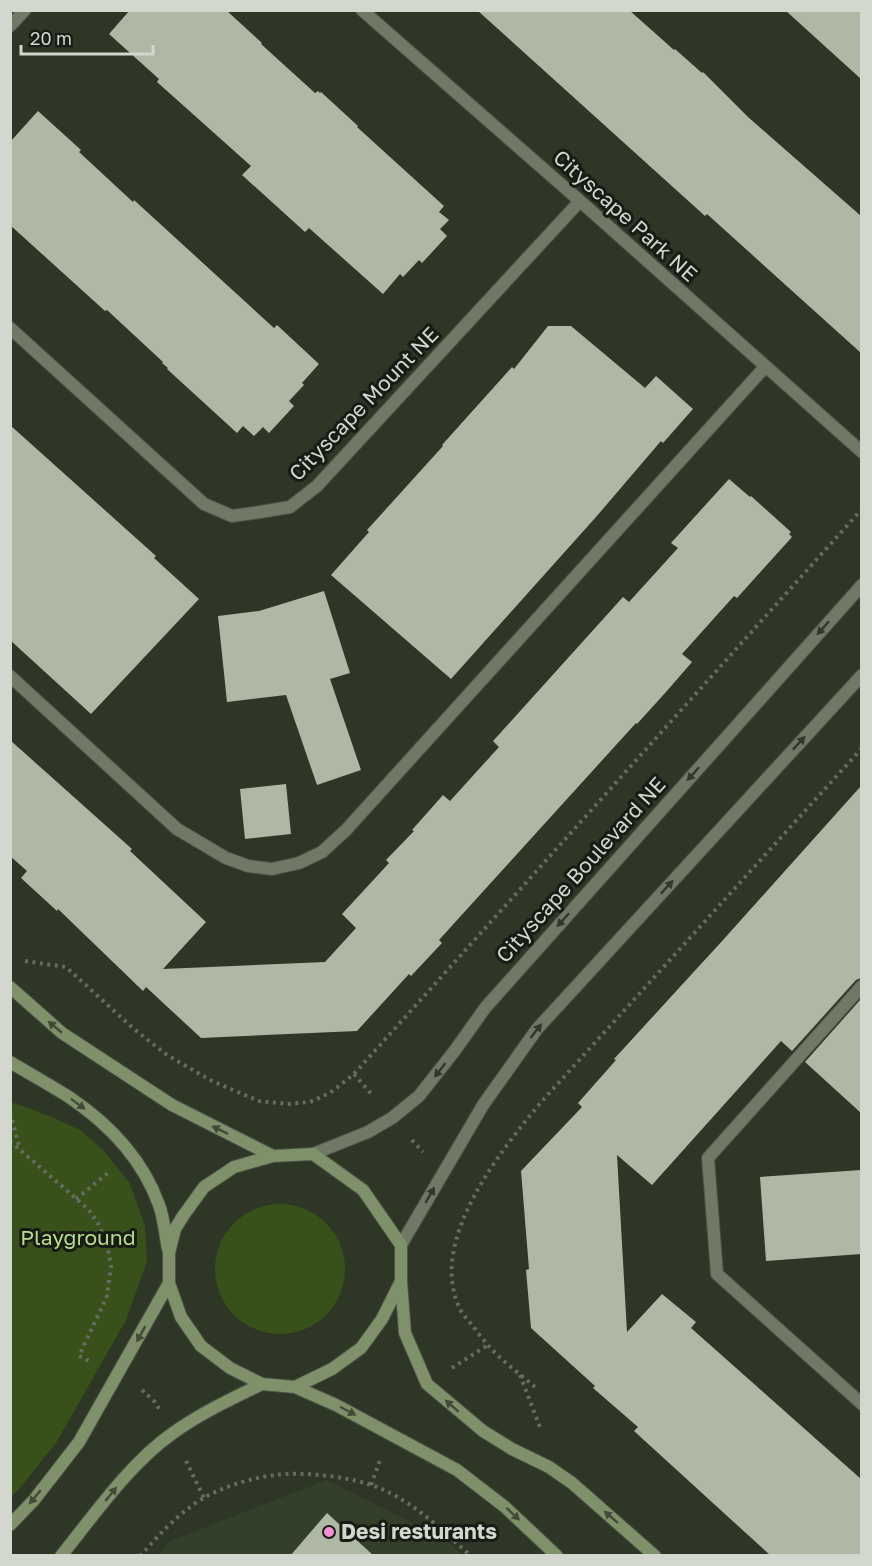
<svg xmlns="http://www.w3.org/2000/svg" width="872" height="1566" viewBox="0 0 872 1566" font-family="'Golos Text',sans-serif">
  <style>
    .built { fill: #343f29 }
    .green { fill: #385019 }
    .building { fill: #aeb8a4 }
    .lines { fill: none; stroke-linecap: round; stroke-linejoin: round }
    .lane-casing { stroke: #4b5144; stroke-width: 14 }
    .street-casing { stroke: #4b5144; stroke-width: 14 }
    .secondary-casing { stroke: #4b5144; stroke-width: 14 }
    .path { stroke: #666d60; stroke-width: 4; stroke-dasharray: 3 4.5; stroke-linecap: butt }
    .lane { stroke: #6f7966; stroke-width: 12 }
    .street { stroke: #6f7966; stroke-width: 12 }
    .secondary { stroke: #7e916b; stroke-width: 12 }
    .oneway { fill: #32382d }
    .oneway2 { fill: #414b37 }
    .poi-dot { fill: #f391d5; stroke: #181c15; stroke-width: 2 }
    .labels { text-anchor: middle; stroke-width: 6; stroke-linejoin: round; paint-order: stroke }
    .street-label { font-size: 21px; fill: #d2d8ce; stroke: #181c15 }
    .park-label { font-size: 21px; fill: #b6de8b; stroke: #181c15 }
    .poi-label { font-size: 21px; font-weight: bold; fill: #d2d8ce; stroke: #181c15; text-anchor: start }
  </style>
  <rect width="100%" height="100%" fill="#2e3626"/>
  <path class="built" d="M 327,1480 L 443,1538 L 463,1555 L 158,1556 L 170,1541 Z"/>
  <path class="green" d="M 11,1102 L 52,1117 L 80,1130 L 103,1150 L 129,1182 L 145,1225 L 147,1261 L 126,1320 L 56,1443 L 19,1489 L 11,1497 Z
    M215 1269a65 65 0 1 1 130 0a65 65 0 1 1-130 0Z"/>
  <path class="building" d="M 130,10 L 226,10 L 262,43 L 261,44 L 315,93 L 318,91 L 320,93 L 321,92 L 358,126 L 357,127 L 444,206 L 439,212 L 449,220 L 440,229 L 447,236 L 422,263 L 419,260 L 403,277 L 400,274 L 383,294 L 309,228 L 305,232 L 242,175 L 251,166 L 157,82 L 159,79 L 109,34 Z
    M 477,10 L 629,10 L 674,50 L 675,49 L 702,73 L 703,72 L 748,117 L 861,216 L 861,353 L 707,214 L 705,216 Z
    M 785,10 L 861,10 L 861,79 Z
    M 38,111 L 81,150 L 79,152 L 133,202 L 134,200 L 274,328 L 277,325 L 319,364 L 302,383 L 304,385 L 289,401 L 294,406 L 269,433 L 263,427 L 254,436 L 243,426 L 237,433 L 167,369 L 168,368 L 162,363 L 163,362 L 107,310 L 105,311 L 10,225 L 10,142 Z
    M 548,326 L 571,326 L 645,388 L 656,376 L 693,409 L 663,443 L 661,441 L 596,517 L 451,679 L 331,575 L 369,532 L 367,530 L 443,446 L 442,445 L 512,367 L 514,369 Z
    M 10,425 L 156,556 L 154,558 L 199,599 L 91,714 L 10,640 Z
    M 729,479 L 750,497 L 751,496 L 791,532 L 789,534 L 792,537 L 737,598 L 734,596 L 682,654 L 692,662 L 666,692 L 637,724 L 636,723 L 439,940 L 442,943 L 411,976 L 409,974 L 357,1031 L 201,1038 L 146,987 L 143,991 L 58,909 L 57,911 L 21,878 L 27,871 L 10,856 L 10,740 L 132,849 L 130,851 L 206,922 L 163,969 L 325,962 L 356,928 L 342,914 L 389,863 L 386,860 L 414,831 L 412,830 L 443,795 L 450,801 L 499,747 L 493,741 L 623,597 L 629,602 L 678,548 L 671,543 Z
    M 324,591 L 350,673 L 330,679 L 361,770 L 317,785 L 286,695 L 227,702 L 218,616 L 259,611 Z
    M 286,784 L 291,834 L 245,839 L 240,789 Z
    M 861,786 L 861,978 L 856,980 L 792,1051 L 781,1041 L 652,1185 L 617,1155 L 627,1332 L 662,1294 L 696,1322 L 691,1328 L 861,1479 L 861,1556 L 771,1556 L 634,1431 L 638,1427 L 593,1388 L 595,1386 L 531,1328 L 526,1270 L 529,1269 L 521,1171 L 582,1107 L 578,1103 L 616,1060 L 614,1059 L 723,940 Z
    M 861,999 L 861,1113 L 805,1062 Z
    M 861,1170 L 861,1254 L 766,1261 L 760,1177 Z
    M 327,1513 L 374,1556 L 290,1556 Z"/>
  <g class="lines">
    <g class="lane-casing">
      <path id="lane" d="M 10,676 L 177,829 L 226,858 L 248,866 L 272,869 L 299,863 L 322,852 L 346,830 L 765,367
        M 862,986 L 708,1158 L 717,1274 L 862,1404"/>
    </g>
    <g class="street-casing">
      <path id="street" d="M 362,10 L 580,201 L 862,452
        M 10,26 L 25,10
        M 10,328 L 204,504 L 232,516 L 260,512 L 290,507 L 317,486 L 580,201
        M 313,1154 L 368,1132 L 392,1118 L 419,1096 L 456,1049 L 485,1008 L 862,585
        M 401,1245 L 483,1105 L 537,1029 L 862,675"/>
    </g>
    <g class="secondary-casing">
      <path id="secondary" d="M 10,987 L 62,1033 L 172,1105 L 273,1156
        M 10,1062 C 30,1074 50,1085 69,1097 C 109,1124 143,1160 159,1205 C 164,1218 165,1235 168,1249
        M 401,1281 L 382,1319 L 361,1348 L 332,1369 L 295,1387 L 262,1384 L 230,1368 L 201,1346 L 181,1317 L 169,1283 L 169,1253 L 175,1229 L 183,1216 L 204,1187 L 234,1167 L 273,1156 L 313,1154 L 363,1190 L 401,1245 L 401,1281 L 405,1333 L 427,1384 L 483,1431 L 512,1449 L 549,1467 L 572,1483 L 655,1556
        M 295,1387 L 336,1405 L 457,1470 L 505,1507 L 557,1556
        M 10,1525 L 34,1500 L 79,1442 L 169,1283
        M 61,1556 C 94,1515 130,1463 173,1433 C 201,1413 231,1399 262,1384"/>
    </g>
    <path class="path" d="M 25,961 L 66,967 L 134,1029 L 167,1055 L 212,1081 L 259,1101 L 287,1104 L 310,1102 L 330,1093 L 354,1074 L 862,509
      M 354,1074 L 373,1096
      M 10,1113 L 20,1149
      M 412,1140 L 423,1152
      M 10,1141 L 88,1209 L 98,1223 L 107,1244 L 111,1266 L 107,1296 L 79,1356 L 91,1362
      M 76,1199 L 108,1173
      M 452,1368 L 488,1345
      M 520,1375 L 541,1430
      M 535,1387 C 519,1373 500,1360 487,1344 C 482,1338 477,1332 473,1326 C 468,1320 462,1314 459,1307 C 428,1239 502,1149 543,1100 L 862,748
      M 142,1390 L 155,1402 L 159,1409
      M 186,1461 L 204,1498
      M 371,1485 L 380,1460
      M 140,1556 C 160,1534 182,1509 209,1495 C 229,1485 252,1478 275,1475 C 302,1471 354,1477 379,1488 C 414,1502 443,1531 471,1556"/>
    <use href="#lane" class="lane"/>
    <use href="#street" class="street"/>
    <use href="#secondary" class="secondary"/>
  </g>
  <defs><path id="oneway-solid" d="M-6-.8H1V-3.2L6.5 0L1 3.2V.8H-6Z" transform="scale(1.5)"/></defs>
  <g class="oneway">
    <use href="#oneway-solid" transform="translate(823 628) rotate(132)"/>
    <use href="#oneway-solid" transform="translate(799 743) rotate(-47)"/>
    <use href="#oneway-solid" transform="translate(693 774) rotate(132)"/>
    <use href="#oneway-solid" transform="translate(667 887) rotate(-47)"/>
    <use href="#oneway-solid" transform="translate(563 920) rotate(132)"/>
    <use href="#oneway-solid" transform="translate(536 1031) rotate(-52)"/>
    <use href="#oneway-solid" transform="translate(440 1070) rotate(128)"/>
    <use href="#oneway-solid" transform="translate(430 1195) rotate(-60)"/>
  </g>
  <g class="oneway2">
    <use href="#oneway-solid" transform="translate(55 1027) rotate(-140)"/>
    <use href="#oneway-solid" transform="translate(78 1104) rotate(37)"/>
    <use href="#oneway-solid" transform="translate(220 1130) rotate(-154)"/>
    <use href="#oneway-solid" transform="translate(141 1334) rotate(119)"/>
    <use href="#oneway-solid" transform="translate(452 1406) rotate(-139)"/>
    <use href="#oneway-solid" transform="translate(348 1411) rotate(28)"/>
    <use href="#oneway-solid" transform="translate(111 1494) rotate(-51)"/>
    <use href="#oneway-solid" transform="translate(35 1497) rotate(130)"/>
    <use href="#oneway-solid" transform="translate(513 1514) rotate(43)"/>
    <use href="#oneway-solid" transform="translate(611 1517) rotate(-139)"/>
  </g>
  <circle class="poi-dot" cx="329" cy="1532" r="6"/>
  <g class="labels">
    <g class="street-label">
      <text transform="translate(625 216) rotate(42)" y="7">Cityscape Park NE</text>
      <text transform="translate(364 404) rotate(-46)" y="7">Cityscape Mount NE</text>
      <text transform="translate(581 870) rotate(-48)" y="7">Cityscape Boulevard NE</text>
    </g>
    <g class="park-label">
      <text x="78" y="1245">Playground</text>
    </g>
    <g class="poi-label">
      <text x="341" y="1539">Desi resturants</text>
    </g>
  </g>
  <rect width="872" height="1566" fill="none" stroke="#d2d8ce" stroke-width="24"/>
  <path d="M21 45v9h132v-9" fill="none" stroke="#d2d8ce" stroke-width="3"/>
  <text x="30" y="45" font-size="18" fill="#d2d8ce" stroke="#181c15" stroke-width="4.5" paint-order="stroke">20 m</text>
</svg>
